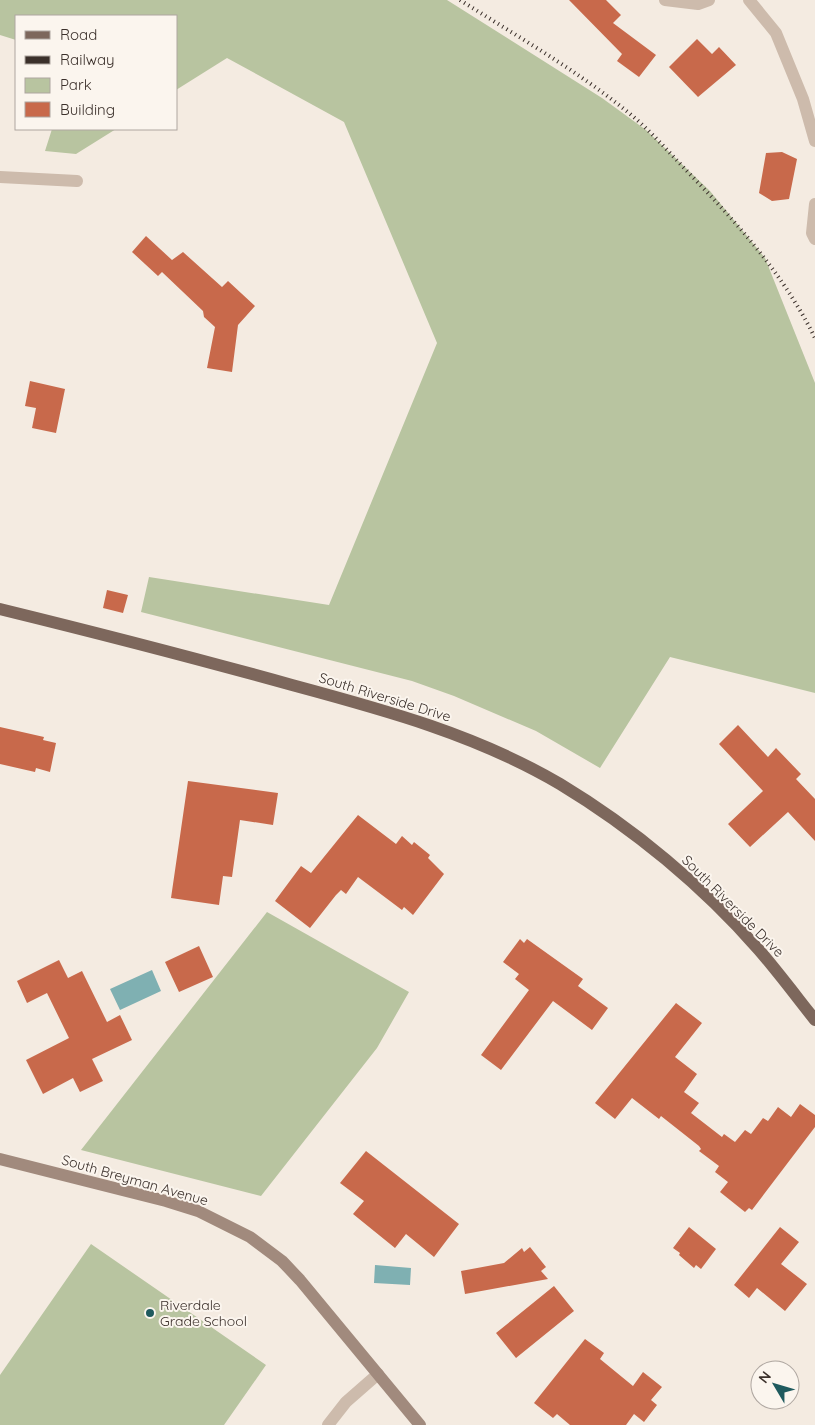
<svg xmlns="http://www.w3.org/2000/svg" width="815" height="1425" viewBox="0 0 815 1425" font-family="Quicksand,sans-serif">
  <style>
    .green { fill: #b8c4a0 }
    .water { fill: #7fb0b2 }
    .building { fill: #c8694b }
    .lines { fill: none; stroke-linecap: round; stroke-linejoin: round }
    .lane { stroke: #cdbbac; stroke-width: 12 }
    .street { stroke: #cdbbac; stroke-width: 12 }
    .secondary { stroke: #a18a7d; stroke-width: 12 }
    .primary { stroke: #7d675c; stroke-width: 12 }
    .rail { stroke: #3b302b; stroke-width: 4; stroke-dasharray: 1 4; stroke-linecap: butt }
    .poi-dot { fill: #1f5a5e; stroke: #fbf5ee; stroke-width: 2 }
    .labels { text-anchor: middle; stroke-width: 4; stroke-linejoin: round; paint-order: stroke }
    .street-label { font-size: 14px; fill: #3b302b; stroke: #fbf5ee }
    .poi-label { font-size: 14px; fill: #3b302b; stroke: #fbf5ee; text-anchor: start }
  </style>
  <rect width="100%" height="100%" fill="#f4ebe1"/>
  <path class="green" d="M 0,0 L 447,0 L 602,98 L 646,130 L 710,191 L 765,258 L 815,383 L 815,693 L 670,657 L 600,768 L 536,731 L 454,696 L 412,681 L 141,612 L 149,577 L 329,605 L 437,343 L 344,122 L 227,58 L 176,90 L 176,16 L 16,16 L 16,40 L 0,35 Z
    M 52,129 L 116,129 L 76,154 L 45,151 Z
    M 267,912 L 409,992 L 377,1048 L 261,1196 L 81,1150 Z
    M 91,1244 L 266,1365 L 224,1425 L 0,1425 L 0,1375 Z"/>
  <path class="water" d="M 152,970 L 161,991 L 120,1010 L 110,989 Z
    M 375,1265 L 411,1268 L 410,1285 L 374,1283 Z"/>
  <path class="building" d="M 569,0 L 606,0 L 621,15 L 613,23 L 656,55 L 639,77 L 617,61 L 622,54 Z
    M 697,39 L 712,54 L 719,47 L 736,65 L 698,97 L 669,67 Z
    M 782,152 L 797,159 L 789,199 L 772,201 L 759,193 L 766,153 Z
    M 146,236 L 172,260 L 183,252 L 222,287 L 228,281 L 255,306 L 238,325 L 232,372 L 207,368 L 215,327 L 204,317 L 203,311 L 162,272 L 158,276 L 132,252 Z
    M 30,381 L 65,389 L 56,433 L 32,428 L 36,408 L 25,406 Z
    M 107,590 L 128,595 L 123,613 L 103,608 Z
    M 738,725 L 768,757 L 776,748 L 801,774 L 796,779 L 815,799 L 815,841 L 788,812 L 750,847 L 728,824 L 763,791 L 719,744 Z
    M 0,727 L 44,737 L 43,740 L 56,743 L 50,772 L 36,768 L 35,772 L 0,764 Z
    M 188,781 L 278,793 L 273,825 L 240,820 L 232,877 L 223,876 L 219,905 L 171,898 Z
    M 358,815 L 396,844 L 402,836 L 412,845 L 414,842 L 430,855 L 428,858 L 444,874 L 413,915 L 404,907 L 402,910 L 358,877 L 346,894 L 341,890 L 336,895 L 310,928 L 275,901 L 301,866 L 311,873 Z
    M 520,939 L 524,943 L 527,939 L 583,979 L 578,986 L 608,1008 L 592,1030 L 553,1001 L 501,1070 L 481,1055 L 529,990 L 515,979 L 519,974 L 503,962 Z
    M 199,946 L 213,977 L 179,992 L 165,962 Z
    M 59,960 L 68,978 L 82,971 L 107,1022 L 120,1015 L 132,1040 L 92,1059 L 103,1081 L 80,1092 L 73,1078 L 43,1094 L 26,1060 L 69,1038 L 47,993 L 27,1003 L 17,981 Z
    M 676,1003 L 702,1023 L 675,1057 L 697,1074 L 684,1092 L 699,1103 L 691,1113 L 722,1137 L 724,1134 L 735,1142 L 745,1130 L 751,1134 L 763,1118 L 768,1121 L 778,1107 L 791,1117 L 800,1104 L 815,1115 L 815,1127 L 752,1210 L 749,1208 L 745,1212 L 720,1192 L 728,1182 L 715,1172 L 719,1166 L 699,1151 L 701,1149 L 699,1146 L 661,1116 L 659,1119 L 632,1098 L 615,1119 L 595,1103 Z
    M 366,1151 L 459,1224 L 434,1257 L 406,1234 L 395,1248 L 353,1214 L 364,1201 L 340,1183 Z
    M 689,1227 L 716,1249 L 701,1269 L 696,1265 L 694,1268 L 679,1255 L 680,1253 L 673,1248 Z
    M 780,1227 L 799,1242 L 781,1264 L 807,1284 L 785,1311 L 757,1288 L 749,1298 L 734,1285 Z
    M 530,1247 L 546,1267 L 541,1271 L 548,1279 L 465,1294 L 461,1271 L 504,1263 L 522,1248 L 524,1252 Z
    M 554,1286 L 574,1311 L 516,1358 L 496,1333 Z
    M 585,1339 L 604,1353 L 600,1359 L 633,1386 L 643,1372 L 662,1387 L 651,1400 L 657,1405 L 644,1422 L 634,1414 L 626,1425 L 570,1425 L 557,1414 L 553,1418 L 534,1403 Z"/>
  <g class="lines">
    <path class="lane" d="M 749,0 L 776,33 L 803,99 L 815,141
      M 815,204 L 812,233 L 815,239"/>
    <path class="street" d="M 665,0 L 698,4 L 709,0
      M 0,177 L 77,181
      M 328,1425 L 346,1402 L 378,1374"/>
    <path class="secondary" d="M 0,1159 L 166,1201 L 198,1211 L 250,1237 L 282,1261 L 300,1280 L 420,1425"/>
    <path class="primary" d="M 0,609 C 98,633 195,658 292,685 C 385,710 477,735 560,784 C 633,828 703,886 759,950 C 778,972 796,996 815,1020"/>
    <path class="rail" d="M 460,0 C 515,35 573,68 624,109 C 647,127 666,149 686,170 C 736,222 783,273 815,338"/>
  </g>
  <circle class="poi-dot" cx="150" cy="1313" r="5"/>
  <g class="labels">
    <g class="street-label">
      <text transform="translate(385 697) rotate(17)" y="5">South Riverside Drive</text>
      <text transform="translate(733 906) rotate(45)" y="5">South Riverside Drive</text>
      <text transform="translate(135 1180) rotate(16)" y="5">South Breyman Avenue</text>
    </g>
    <g class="poi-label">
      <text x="160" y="1310">Riverdale<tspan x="160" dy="16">Grade School</tspan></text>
    </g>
  </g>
  <rect x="15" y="15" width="162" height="115" fill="#fbf5ee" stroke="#aea6a0"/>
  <rect x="25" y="31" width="25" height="8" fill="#7d675c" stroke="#aea6a0"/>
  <text x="60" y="40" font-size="15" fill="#3b302b">Road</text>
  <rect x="25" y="56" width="25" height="8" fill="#3b302b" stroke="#aea6a0"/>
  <text x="60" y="65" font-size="15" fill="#3b302b">Railway</text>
  <rect x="25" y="78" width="25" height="15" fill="#b8c4a0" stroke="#aea6a0"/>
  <text x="60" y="90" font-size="15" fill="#3b302b">Park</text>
  <rect x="25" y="102" width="25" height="15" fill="#c8694b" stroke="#aea6a0"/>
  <text x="60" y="115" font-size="15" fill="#3b302b">Building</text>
  <g transform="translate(775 1385) rotate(308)"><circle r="24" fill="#fbf5ee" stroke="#aea6a0"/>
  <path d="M0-4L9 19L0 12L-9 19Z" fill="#1f5a5e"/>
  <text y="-8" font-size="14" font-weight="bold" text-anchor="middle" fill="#3b302b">N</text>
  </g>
</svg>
